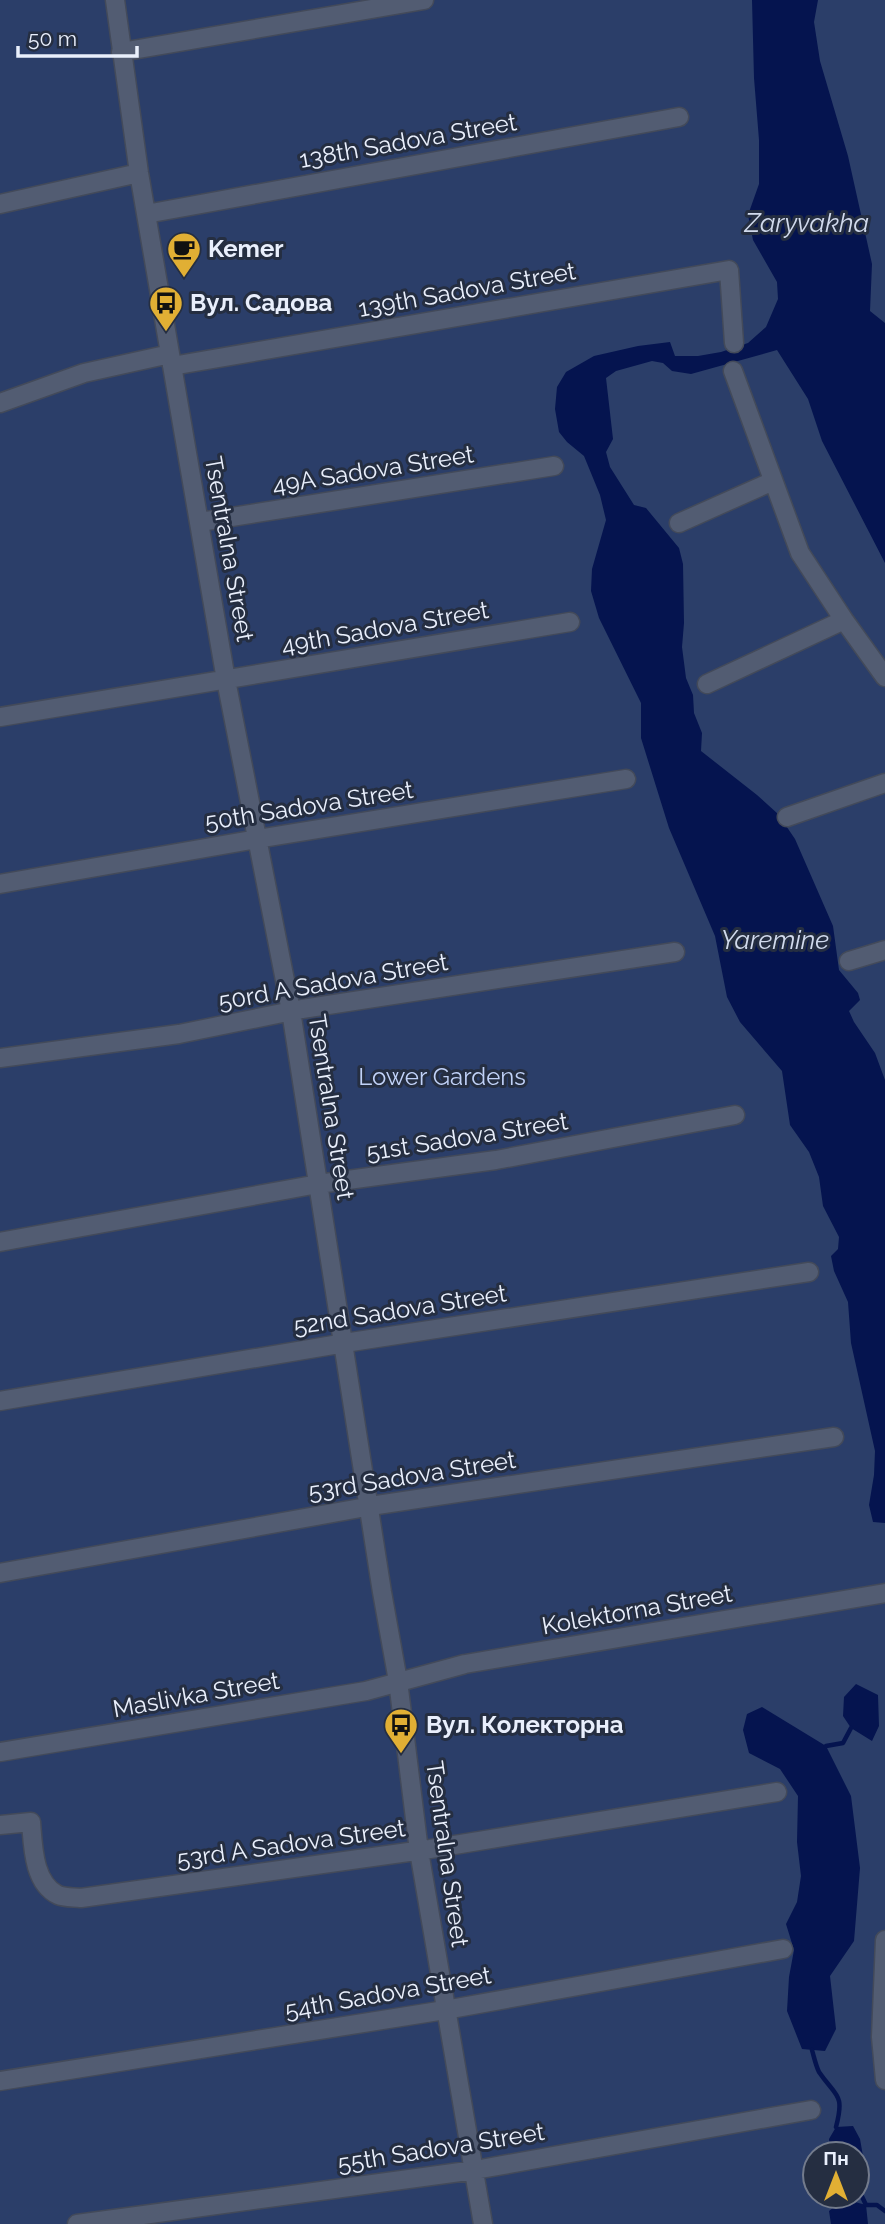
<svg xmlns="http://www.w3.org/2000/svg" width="885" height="2224" viewBox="0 0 885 2224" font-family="Raleway,sans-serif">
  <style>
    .green { fill: #2b3e69; fill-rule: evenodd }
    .water { fill: #05144f }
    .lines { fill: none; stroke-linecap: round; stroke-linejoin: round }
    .stream { stroke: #05144f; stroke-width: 4.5 }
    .minor-casing { stroke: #434a5a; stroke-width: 21 }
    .minor { stroke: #525c72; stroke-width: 18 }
    .labels { text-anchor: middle; stroke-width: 6; stroke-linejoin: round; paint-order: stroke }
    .street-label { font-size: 24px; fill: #e9effc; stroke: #252e41 }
    .poi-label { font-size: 24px; font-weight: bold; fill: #e9effc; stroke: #252e41; text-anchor: start }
    .park-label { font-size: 24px; fill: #c1d2f8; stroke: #252e41 }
    .water-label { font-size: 26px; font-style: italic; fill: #d1daed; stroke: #252e41 }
  </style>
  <rect width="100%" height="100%" fill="#252e41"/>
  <path class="green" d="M 0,0 L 885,0 L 885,2224 L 0,2224 ZM 815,2154 L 857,2154 L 857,2196 L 815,2196 Z"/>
  <path class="water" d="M 752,0 L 818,0 L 814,22 L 820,61 L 848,156 L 872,264 L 870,311 L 885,323 L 885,563 L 822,441 L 808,399 L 777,350 L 691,374 L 672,371 L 663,363 L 652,361 L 616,371 L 606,378 L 613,439 L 606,452 L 610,467 L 634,505 L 646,508 L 679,548 L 683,564 L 684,623 L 682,647 L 686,678 L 693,695 L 694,713 L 702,733 L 701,751 L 757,795 L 778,814 L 795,839 L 833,926 L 839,970 L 858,993 L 860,1000 L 849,1011 L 854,1022 L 875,1053 L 885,1080 L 885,1523 L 873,1522 L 869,1505 L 874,1475 L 875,1451 L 851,1343 L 848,1302 L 834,1271 L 831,1256 L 838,1249 L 839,1237 L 823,1206 L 819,1177 L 809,1152 L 790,1125 L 782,1071 L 740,1022 L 727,997 L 715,936 L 669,828 L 641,738 L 641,703 L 599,618 L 591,591 L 592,569 L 606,520 L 600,495 L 584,456 L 567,442 L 559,432 L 555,409 L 557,387 L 566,372 L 594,356 L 638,346 L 670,342 L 675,356 L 698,356 L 721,352 L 748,343 L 766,327 L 778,299 L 777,282 L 753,240 L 748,215 L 759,184 L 759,140 L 754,78 Z
    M 856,1684 L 878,1695 L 879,1726 L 872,1741 L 851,1728 L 843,1716 L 844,1697 Z
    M 762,1707 L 826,1746 L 851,1796 L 860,1868 L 854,1941 L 830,1976 L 836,2029 L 825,2051 L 802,2049 L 787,2011 L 789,1977 L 794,1950 L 786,1924 L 797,1902 L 801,1876 L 797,1842 L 798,1796 L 780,1769 L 749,1753 L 743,1730 L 747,1714 Z
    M 853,2126 L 860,2139 L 863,2156 L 857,2166 L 857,2154 L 830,2154 L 829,2139 L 836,2127 Z
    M 844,2199 L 866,2205 L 868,2224 L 831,2224 L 829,2211 Z"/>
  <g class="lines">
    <path class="stream" d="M 826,1746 L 843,1743 L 851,1728
      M 812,2050 C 814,2057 816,2066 819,2072 C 836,2097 845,2093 836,2127
      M 857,2186 L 866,2205 L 877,2205 L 885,2211"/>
    <g class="minor-casing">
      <path id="minor" d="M 115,0 L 139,173 L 226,680 L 291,1011 L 382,1592 L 398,1681 L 419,1851 L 483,2224
        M 121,52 L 424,0
        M 0,204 L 139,173
        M 146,214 L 679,117
        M 172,366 L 729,270 L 734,343
        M 733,371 L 800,553 L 844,620 L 885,677
        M 0,403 L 84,373 L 170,354
        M 200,522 L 554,466
        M 679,523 L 773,481
        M 707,684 L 844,620
        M 0,717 L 570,622
        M 787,817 L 885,783
        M 0,884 L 257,839 L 626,779
        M 849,961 L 885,950
        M 0,1058 L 179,1034 L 302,1009 L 675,952
        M 0,1242 L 318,1184 L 496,1160 L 735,1115
        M 0,1401 L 351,1342 L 809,1272
        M 0,1573 L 377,1505 L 834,1437
        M 0,1752 L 366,1691 L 465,1664 L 885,1593
        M 0,1825 L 31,1822 C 33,1845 33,1883 58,1895 C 65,1898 74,1897 81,1898 L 430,1849 L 777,1792
        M 885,1940 L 881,2037 L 885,2080
        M 0,2081 L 445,2010 L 783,1949
        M 77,2224 L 475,2170 L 811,2110"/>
    </g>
    <use href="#minor" class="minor"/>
  </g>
  <defs>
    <g id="cafe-pin" transform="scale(1.75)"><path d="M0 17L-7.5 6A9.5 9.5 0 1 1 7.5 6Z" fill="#e1af34" stroke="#252e41"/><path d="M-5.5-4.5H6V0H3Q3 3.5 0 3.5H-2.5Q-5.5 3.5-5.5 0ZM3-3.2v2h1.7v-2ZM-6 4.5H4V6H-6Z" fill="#111"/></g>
    <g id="bus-pin" transform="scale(1.75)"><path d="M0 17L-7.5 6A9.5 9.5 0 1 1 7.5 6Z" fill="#e1af34" stroke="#252e41"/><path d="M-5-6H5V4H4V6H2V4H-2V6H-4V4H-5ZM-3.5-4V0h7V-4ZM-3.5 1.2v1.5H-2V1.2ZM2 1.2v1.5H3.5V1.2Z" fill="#111"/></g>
  </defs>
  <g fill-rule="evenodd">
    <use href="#cafe-pin" x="184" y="249"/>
    <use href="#bus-pin" x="166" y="303"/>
    <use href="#bus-pin" x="401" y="1725"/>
  </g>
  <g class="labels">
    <g class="street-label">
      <text transform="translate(408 141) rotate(-10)" y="8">138th Sadova Street</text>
      <text transform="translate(467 290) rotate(-10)" y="8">139th Sadova Street</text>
      <text transform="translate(373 470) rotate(-9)" y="8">49A Sadova Street</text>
      <text transform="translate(229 549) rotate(80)" y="8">Tsentralna Street</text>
      <text transform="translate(385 628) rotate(-10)" y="8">49th Sadova Street</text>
      <text transform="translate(309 806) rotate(-9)" y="8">50th Sadova Street</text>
      <text transform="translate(333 982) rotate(-10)" y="8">50rd A Sadova Street</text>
      <text transform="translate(331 1107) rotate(81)" y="8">Tsentralna Street</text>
      <text transform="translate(467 1137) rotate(-9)" y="8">51st Sadova Street</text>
      <text transform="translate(400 1310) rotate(-9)" y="8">52nd Sadova Street</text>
      <text transform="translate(412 1476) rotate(-9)" y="8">53rd Sadova Street</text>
      <text transform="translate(637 1610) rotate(-10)" y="8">Kolektorna Street</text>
      <text transform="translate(196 1695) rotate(-10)" y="8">Maslivka Street</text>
      <text transform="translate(291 1844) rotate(-8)" y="8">53rd A Sadova Street</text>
      <text transform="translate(447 1854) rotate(82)" y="8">Tsentralna Street</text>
      <text transform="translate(388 1993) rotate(-10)" y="8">54th Sadova Street</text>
      <text transform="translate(441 2148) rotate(-9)" y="8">55th Sadova Street</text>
    </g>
    <g class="poi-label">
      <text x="208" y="257">Kemer</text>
      <text x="190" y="311">Вул. Садова</text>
      <text x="426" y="1733">Вул. Колекторна</text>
    </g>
    <g class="park-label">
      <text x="442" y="1085">Lower Gardens</text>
    </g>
    <g class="water-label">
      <text x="807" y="232">Zaryvakha</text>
      <text x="775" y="949">Yaremine</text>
    </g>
  </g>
  <g transform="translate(836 2175)"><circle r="33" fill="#252e41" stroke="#737b8c" stroke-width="2"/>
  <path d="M0-5L12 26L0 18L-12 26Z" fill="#e1af34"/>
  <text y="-10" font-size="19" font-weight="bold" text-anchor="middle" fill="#e9effc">Пн</text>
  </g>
  <path d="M18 46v10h119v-10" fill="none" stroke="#e9effc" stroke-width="3.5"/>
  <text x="28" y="46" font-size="21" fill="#e9effc" stroke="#252e41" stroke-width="5" paint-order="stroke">50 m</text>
</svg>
